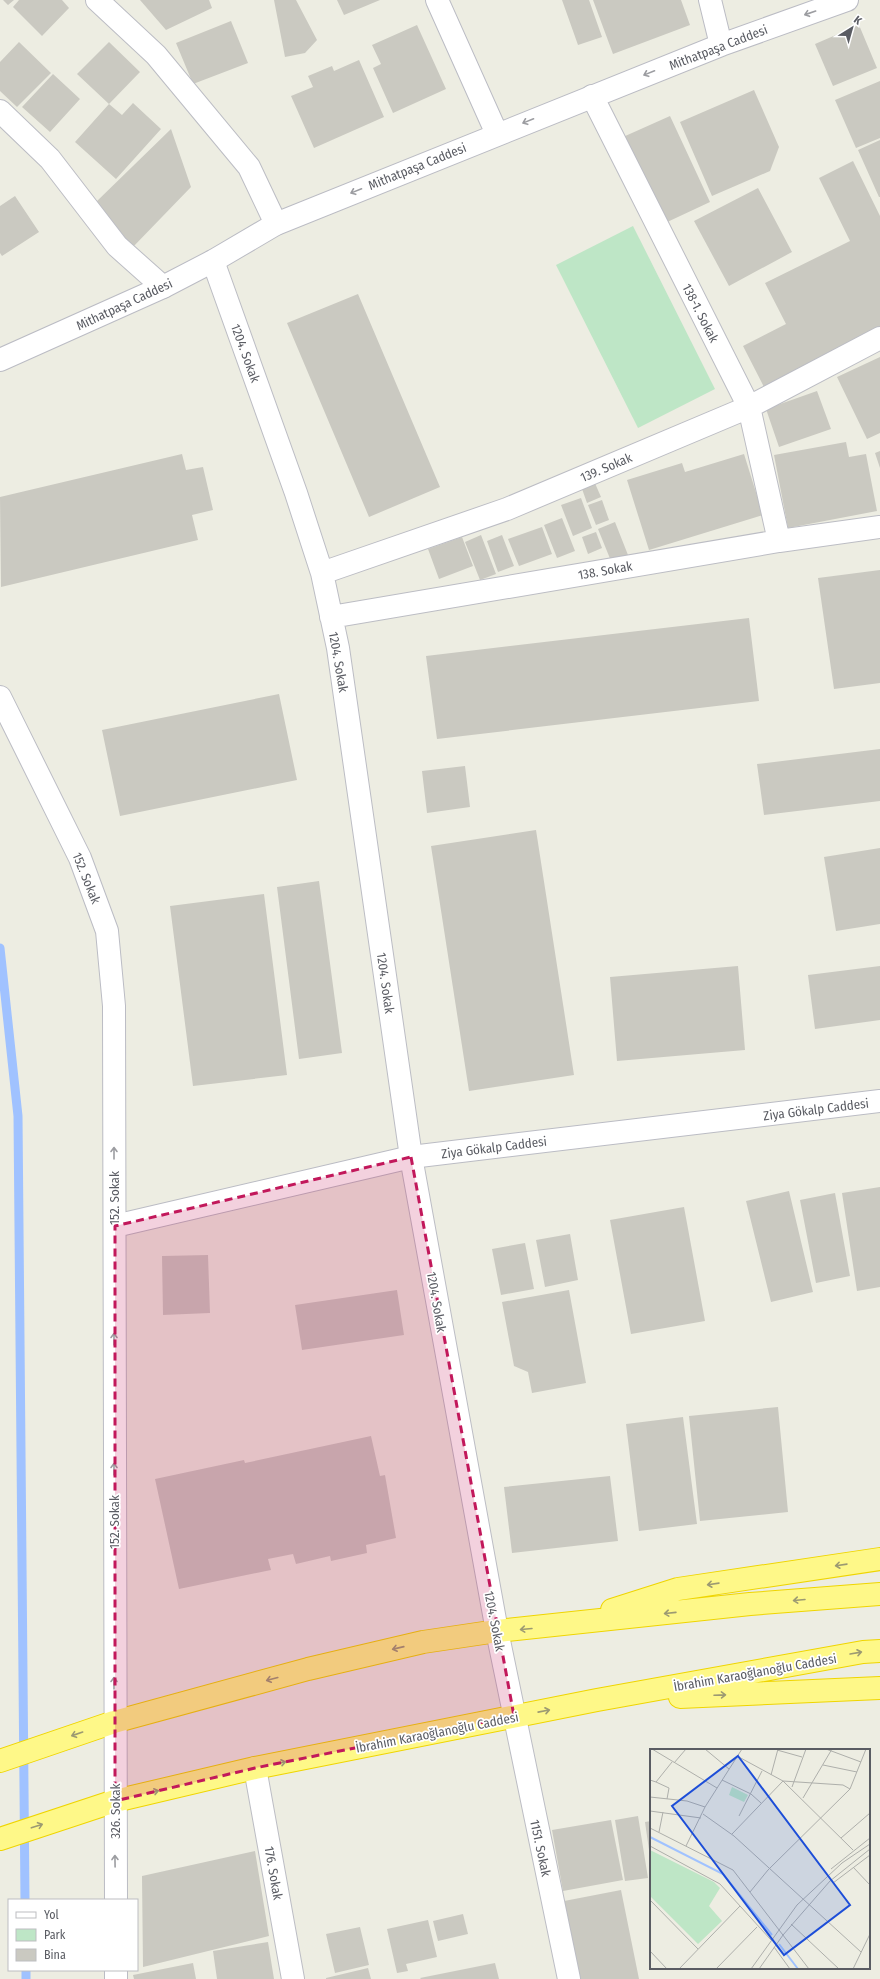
<svg xmlns="http://www.w3.org/2000/svg" width="880" height="1979" viewBox="0 0 880 1979" font-family="'Fira Sans Condensed',sans-serif">
  <style>
    .green { fill: #bee6c6 }
    .lines { fill: none; stroke-linecap: round; stroke-linejoin: round }
    .stream { stroke: #a0c2ff; stroke-width: 9 }
    .building { fill: #cac9c1 }
    .street-casing { stroke: #bcbdc4; stroke-width: 24 }
    .secondary-casing { stroke: #bbbcc4; stroke-width: 24 }
    .highway-casing { stroke: #efd500; stroke-width: 24 }
    .street { stroke: #fff; stroke-width: 22 }
    .secondary { stroke: #fff; stroke-width: 22 }
    .highway { stroke: #fef888; stroke-width: 22 }
    .oneway { stroke: #9c9da1 }
    .oneway2 { stroke: #9c9a72 }
    .marked { fill: #c2185b; fill-opacity: 0.2; stroke: #c2185b; stroke-width: 3; stroke-dasharray: 8 5; stroke-linejoin: round }
    .labels { text-anchor: middle; stroke-width: 3.5; stroke-linejoin: round; paint-order: stroke }
    .street-label { font-size: 13px; fill: #5a5c63; stroke: #fff }
    .inset-river { fill: none; stroke: #a0c2ff; stroke-width: 2 }
    .inset-road { fill: none; stroke: #aeafab; stroke-width: 1 }
    .view { fill: #1d4ed8; fill-opacity: 0.15; stroke: #1d4ed8; stroke-width: 2 }
    .inset-edge { fill: none; stroke: #5a5c63; stroke-width: 2 }
  </style>
  <rect width="100%" height="100%" fill="#edede2"/>
  <path class="green" d="M 633,226 L 715,389 L 638,428 L 556,265 Z"/>
  <g class="lines">
    <path class="stream" d="M 0,948 L 18,1116 L 25,1900
      M 26,1970 L 26,1979"/>
  </g>
  <path class="building" d="M 3,0 L 14,0 L 8,5 Z
    M 19,0 L 62,0 L 69,8 L 42,36 L 13,7 Z
    M 140,0 L 209,0 L 212,8 L 166,30 Z
    M 274,0 L 296,0 L 317,40 L 305,53 L 285,57 Z
    M 337,0 L 380,0 L 344,15 Z
    M 562,0 L 589,0 L 602,37 L 578,45 Z
    M 593,0 L 681,0 L 690,25 L 613,54 Z
    M 231,21 L 248,63 L 193,84 L 176,43 Z
    M 417,25 L 446,89 L 393,113 L 373,68 L 381,64 L 372,45 Z
    M 859,25 L 877,68 L 833,86 L 815,44 Z
    M 19,42 L 51,73 L 17,107 L 0,91 L 0,62 Z
    M 109,42 L 140,72 L 109,104 L 77,74 Z
    M 359,60 L 384,117 L 314,148 L 291,96 L 313,87 L 308,76 L 332,66 L 334,71 Z
    M 53,74 L 80,99 L 50,132 L 22,107 Z
    M 880,81 L 880,138 L 856,148 L 835,100 Z
    M 754,90 L 779,147 L 770,171 L 712,196 L 680,122 Z
    M 133,103 L 161,129 L 116,179 L 75,142 L 109,104 L 122,115 Z
    M 670,116 L 710,202 L 663,224 L 623,137 Z
    M 171,129 L 191,187 L 132,248 L 95,203 Z
    M 880,140 L 880,197 L 879,197 L 858,150 Z
    M 853,161 L 880,216 L 880,332 L 765,389 L 743,346 L 786,324 L 765,283 L 850,241 L 819,178 Z
    M 758,188 L 792,252 L 729,286 L 694,221 Z
    M 15,196 L 39,232 L 2,256 L 0,253 L 0,206 Z
    M 358,294 L 440,487 L 369,517 L 287,323 Z
    M 880,357 L 880,433 L 867,439 L 837,377 Z
    M 817,391 L 831,429 L 779,447 L 766,409 Z
    M 846,442 L 849,457 L 866,454 L 877,511 L 788,528 L 774,455 Z
    M 880,451 L 880,468 L 875,453 Z
    M 182,454 L 186,470 L 203,467 L 213,510 L 192,515 L 198,540 L 1,587 L 0,497 Z
    M 744,454 L 763,515 L 649,550 L 627,480 L 682,463 L 685,472 Z
    M 594,481 L 601,497 L 587,503 L 581,486 Z
    M 581,498 L 592,528 L 573,536 L 561,505 Z
    M 602,500 L 609,520 L 596,525 L 588,505 Z
    M 562,518 L 575,551 L 557,558 L 544,525 Z
    M 615,522 L 628,555 L 611,561 L 598,529 Z
    M 542,527 L 552,554 L 519,566 L 508,539 Z
    M 596,532 L 602,548 L 588,554 L 582,537 Z
    M 481,535 L 496,574 L 480,580 L 465,542 Z
    M 502,535 L 514,566 L 498,572 L 487,541 Z
    M 462,537 L 473,566 L 439,579 L 428,549 Z
    M 880,570 L 880,683 L 834,689 L 818,578 Z
    M 749,618 L 759,701 L 437,739 L 426,656 Z
    M 279,694 L 297,780 L 120,816 L 102,730 Z
    M 880,749 L 880,801 L 764,815 L 757,764 Z
    M 465,766 L 470,807 L 427,813 L 422,771 Z
    M 536,830 L 574,1075 L 469,1091 L 431,846 Z
    M 880,848 L 880,924 L 836,931 L 824,857 Z
    M 319,881 L 342,1053 L 299,1059 L 277,887 Z
    M 264,894 L 287,1075 L 193,1086 L 170,906 Z
    M 738,966 L 745,1050 L 617,1061 L 610,977 Z
    M 880,966 L 880,1020 L 815,1029 L 808,975 Z
    M 880,1187 L 880,1287 L 857,1291 L 842,1193 Z
    M 789,1191 L 813,1292 L 771,1302 L 746,1201 Z
    M 835,1193 L 850,1276 L 816,1283 L 800,1200 Z
    M 684,1207 L 705,1321 L 631,1334 L 610,1220 Z
    M 570,1234 L 578,1280 L 545,1287 L 536,1240 Z
    M 525,1243 L 534,1289 L 501,1295 L 492,1249 Z
    M 208,1255 L 210,1313 L 163,1315 L 162,1256 Z
    M 397,1290 L 404,1335 L 302,1350 L 295,1305 Z
    M 569,1290 L 586,1383 L 532,1393 L 528,1372 L 514,1366 L 502,1302 Z
    M 778,1407 L 788,1512 L 700,1521 L 689,1416 Z
    M 683,1417 L 697,1524 L 639,1531 L 626,1424 Z
    M 371,1436 L 380,1476 L 385,1475 L 396,1538 L 366,1545 L 367,1553 L 331,1561 L 330,1556 L 296,1564 L 293,1554 L 268,1559 L 271,1570 L 179,1589 L 155,1479 L 244,1460 L 245,1463 Z
    M 610,1476 L 618,1541 L 512,1553 L 504,1487 Z
    M 638,1816 L 648,1878 L 625,1881 L 615,1820 Z
    M 611,1820 L 623,1880 L 563,1891 L 552,1830 Z
    M 651,1821 L 651,1857 L 650,1857 L 645,1822 Z
    M 255,1851 L 269,1936 L 143,1967 L 142,1876 Z
    M 621,1890 L 639,1979 L 574,1979 L 559,1902 Z
    M 463,1914 L 468,1934 L 438,1941 L 433,1921 Z
    M 428,1920 L 437,1957 L 406,1964 L 408,1971 L 397,1973 L 387,1929 Z
    M 360,1927 L 369,1965 L 335,1973 L 326,1934 Z
    M 268,1942 L 274,1979 L 217,1979 L 213,1951 Z
    M 193,1963 L 196,1979 L 134,1979 L 133,1975 Z
    M 495,1963 L 499,1979 L 421,1979 L 420,1978 Z
    M 368,1968 L 371,1979 L 326,1979 L 326,1978 Z"/>
  <g class="lines">
    <g class="street-casing">
      <path id="street" d="M 97,0 L 156,55 L 249,167 L 276,224
        M 592,96 L 749,407 L 779,541
        M 0,111 L 50,159 L 117,246 L 163,287
        M 213,261 L 296,493 L 322,573 L 338,648 L 411,1157 L 497,1631 L 569,1979
        M 322,573 L 507,509 L 749,407 L 880,338
        M 331,617 L 779,541 L 880,527
        M 255,1768 L 293,1979"/>
    </g>
    <g class="secondary-casing">
      <path id="secondary" d="M 437,0 L 497,134
        M 710,0 L 721,45
        M 0,360 L 163,287 L 213,261 L 276,224 L 721,45 L 847,0
        M 0,697 L 80,858 L 107,931 L 114,1006 L 116,1900
        M 115,1226 L 411,1157 L 880,1101
        M 116,1970 L 116,1979"/>
    </g>
    <g class="highway-casing">
      <path id="highway" d="M 612,1610 L 678,1589 L 880,1559
        M 680,1697 L 880,1688
        M 0,1761 L 114,1722 L 308,1669 L 423,1642 L 497,1631 L 750,1604 L 880,1594
        M 0,1839 L 115,1801 L 255,1768 L 597,1700 L 863,1652 L 880,1651"/>
    </g>
    <use href="#street" class="street"/>
    <use href="#secondary" class="secondary"/>
    <use href="#highway" class="highway"/>
  </g>
  <defs><path id="oneway-shaft" d="M-6 0H5M1.5-3L5.5 0L1.5 3" fill="none" stroke-width="1.6" stroke-linecap="round" stroke-linejoin="round"/></defs>
  <g class="oneway">
    <use href="#oneway-shaft" transform="translate(810 13) rotate(161)"/>
    <use href="#oneway-shaft" transform="translate(649 73) rotate(158)"/>
    <use href="#oneway-shaft" transform="translate(528 121) rotate(158)"/>
    <use href="#oneway-shaft" transform="translate(356 191) rotate(158)"/>
    <use href="#oneway-shaft" transform="translate(114 1153) rotate(-90)"/>
    <use href="#oneway-shaft" transform="translate(114 1339) rotate(-90)"/>
    <use href="#oneway-shaft" transform="translate(114 1469) rotate(-90)"/>
    <use href="#oneway-shaft" transform="translate(114 1683) rotate(-90)"/>
    <use href="#oneway-shaft" transform="translate(115 1861) rotate(-91)"/>
  </g>
  <g class="oneway2">
    <use href="#oneway-shaft" transform="translate(841 1565) rotate(172)"/>
    <use href="#oneway-shaft" transform="translate(713 1584) rotate(172)"/>
    <use href="#oneway-shaft" transform="translate(799 1600) rotate(175)"/>
    <use href="#oneway-shaft" transform="translate(670 1613) rotate(174)"/>
    <use href="#oneway-shaft" transform="translate(526 1629) rotate(175)"/>
    <use href="#oneway-shaft" transform="translate(398 1648) rotate(167)"/>
    <use href="#oneway-shaft" transform="translate(856 1653) rotate(-10)"/>
    <use href="#oneway-shaft" transform="translate(272 1679) rotate(165)"/>
    <use href="#oneway-shaft" transform="translate(720 1695) rotate(-2)"/>
    <use href="#oneway-shaft" transform="translate(544 1711) rotate(-11)"/>
    <use href="#oneway-shaft" transform="translate(77 1734) rotate(161)"/>
    <use href="#oneway-shaft" transform="translate(280 1763) rotate(-11)"/>
    <use href="#oneway-shaft" transform="translate(153 1792) rotate(-13)"/>
    <use href="#oneway-shaft" transform="translate(37 1826) rotate(-18)"/>
  </g>
  <path class="marked" d="M 411,1157 L 514,1716 L 255,1768 L 115,1801 L 115,1226 Z"/>
  <g class="labels">
    <g class="street-label">
      <text transform="translate(718 47) rotate(-21)" y="5">Mithatpaşa Caddesi</text>
      <text transform="translate(417 166) rotate(-22)" y="5">Mithatpaşa Caddesi</text>
      <text transform="translate(124 304) rotate(-25)" y="5">Mithatpaşa Caddesi</text>
      <text transform="translate(701 313) rotate(63)" y="5">138-1. Sokak</text>
      <text transform="translate(246 353) rotate(70)" y="5">1204. Sokak</text>
      <text transform="translate(606 467) rotate(-23)" y="5">139. Sokak</text>
      <text transform="translate(605 570) rotate(-10)" y="5">138. Sokak</text>
      <text transform="translate(339 662) rotate(80)" y="5">1204. Sokak</text>
      <text transform="translate(87 878) rotate(68)" y="5">152. Sokak</text>
      <text transform="translate(386 983) rotate(82)" y="5">1204. Sokak</text>
      <text transform="translate(816 1109) rotate(-7)" y="5">Ziya Gökalp Caddesi</text>
      <text transform="translate(494 1147) rotate(-7)" y="5">Ziya Gökalp Caddesi</text>
      <text transform="translate(114 1198) rotate(-90)" y="5">152. Sokak</text>
      <text transform="translate(437 1302) rotate(80)" y="5">1204. Sokak</text>
      <text transform="translate(114 1522) rotate(-90)" y="5">152. Sokak</text>
      <text transform="translate(495 1621) rotate(79)" y="5">1204. Sokak</text>
      <text transform="translate(755 1672) rotate(-10)" y="5">İbrahim Karaoğlanoğlu Caddesi</text>
      <text transform="translate(437 1732) rotate(-11)" y="5">İbrahim Karaoğlanoğlu Caddesi</text>
      <text transform="translate(115 1811) rotate(-90)" y="5">326. Sokak</text>
      <text transform="translate(541 1848) rotate(78)" y="5">1151. Sokak</text>
      <text transform="translate(274 1873) rotate(80)" y="5">176. Sokak</text>
    </g>
  </g>
  <g transform="translate(650 1749)">
    <rect width="220" height="220" fill="#edede2"/>
    <path d="M 82,38 L 98,46 L 94,53 L 79,46 ZM 0,101 L 64,133 L 70,139 L 59,157 L 72,172 L 48,195 L 0,147 Z" fill="#bee6c6"/>
    <path class="inset-river" d="M 0,88 L 73,125 L 122,186M 129,195 L 148,220"/>
    <path class="inset-road" d="M 2,0 L 67,39M 55,0 L 79,20M 176,0 L 211,13M 127,1 L 152,8M 87,7 L 133,32 L 203,101M 24,14 L 36,0M 173,16 L 207,23M 121,26 L 128,0M 0,31 L 6,33 L 22,13M 72,31 L 101,45 L 111,54M 6,33 L 19,39 L 17,50M 142,38 L 156,0M 0,48 L 37,52 L 55,58M 153,49 L 182,0M 0,62 L 51,69M 53,65 L 84,87 L 211,203M 89,67 L 112,22M 0,79 L 83,121 L 159,220M 9,83 L 13,63M 82,85 L 133,32 L 193,36 L 200,40M 191,89 L 220,64M 0,97 L 70,135 L 121,191M 36,97 L 55,58 L 92,0M 203,118 L 220,136M 181,120 L 220,89M 183,134 L 220,106M 100,143 L 118,121 L 200,40 L 216,0M 0,151 L 48,200M 141,175 L 189,220M 124,198 L 140,220M 0,202 L 17,220M 29,220 L 90,157M 66,220 L 107,178M 101,220 L 147,156 L 192,114 L 220,95M 109,220 L 133,186 L 180,132 L 220,100M 203,220 L 220,185"/>
    <path class="view" d="M 88,7 L 200,156 L 134,206 L 22,57 Z"/>
    <rect width="220" height="220" class="inset-edge"/>
  </g>
  <rect x="8" y="1899" width="130" height="72" fill="#ffffff" stroke="#bdbec1"/>
  <rect x="16" y="1912" width="20" height="6" fill="#ffffff" stroke="#bdbec1"/>
  <text x="44" y="1919" font-size="12" fill="#5a5c63">Yol</text>
  <rect x="16" y="1929" width="20" height="12" fill="#bee6c6" stroke="#bdbec1"/>
  <text x="44" y="1939" font-size="12" fill="#5a5c63">Park</text>
  <rect x="16" y="1949" width="20" height="12" fill="#cac9c1" stroke="#bdbec1"/>
  <text x="44" y="1959" font-size="12" fill="#5a5c63">Bina</text>
  <g transform="translate(852 28) rotate(37)" stroke="#ffffff" stroke-width="3" paint-order="stroke">
  <path d="M0-3L7 15L0 10L-7 15Z" fill="#5a5c63"/>
  <text y="-6" font-size="11" font-weight="bold" text-anchor="middle" fill="#5a5c63">K</text>
  </g>
</svg>
